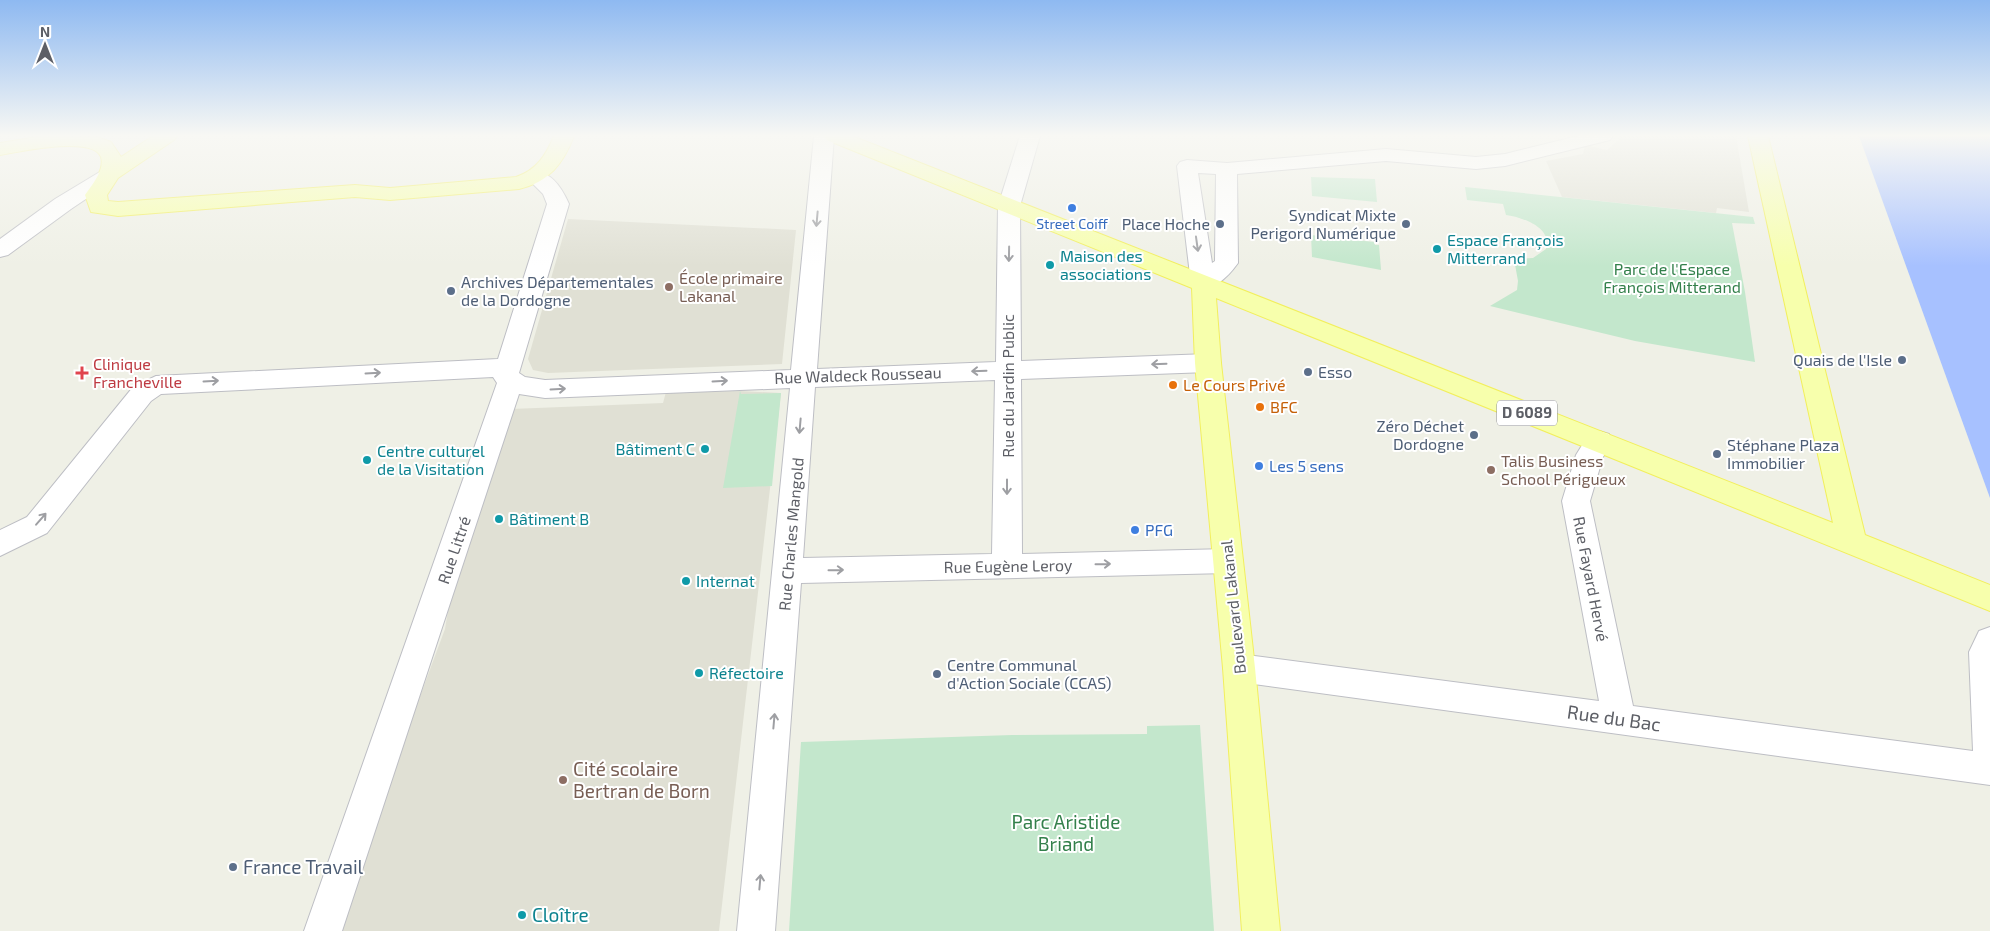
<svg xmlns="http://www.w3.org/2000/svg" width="1990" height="931" viewBox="0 0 1990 931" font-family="'Exo 2',sans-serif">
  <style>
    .education { fill: #e0e0d4 }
    .green { fill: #c3e7cc }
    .water { fill: #a7c1ff }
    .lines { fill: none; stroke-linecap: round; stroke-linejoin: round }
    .minor-casing { stroke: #bdbec4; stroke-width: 2 }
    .major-casing { stroke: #f2ef5d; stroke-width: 2 }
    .minor { fill: #fff; fill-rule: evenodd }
    .major { fill: #f7ffac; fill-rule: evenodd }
    .oneway { stroke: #9e9fa3 }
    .shop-dot { fill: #3f7fe0; stroke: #fff; stroke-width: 2 }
    .service-dot { fill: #5c6f8a; stroke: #fff; stroke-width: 2 }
    .culture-dot { fill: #0f9aa8; stroke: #fff; stroke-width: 2 }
    .education-dot { fill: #8d6e63; stroke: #fff; stroke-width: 2 }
    .health-dot { fill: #e0444e; stroke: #fff; stroke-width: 2 }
    .food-dot { fill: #e8710a; stroke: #fff; stroke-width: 2 }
    .labels { text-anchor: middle; stroke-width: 4; stroke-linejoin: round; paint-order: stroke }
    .far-shop-label { font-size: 14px; fill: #366cbe; stroke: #fff }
    .shield { fill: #fff; stroke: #8e8f94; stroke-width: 1 }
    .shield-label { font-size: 15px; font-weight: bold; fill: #5d5f66 }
    .service-label { font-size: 16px; fill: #4e5e75; stroke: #fff; text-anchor: end }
    .culture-label { font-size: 16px; fill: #0d838f; stroke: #fff; text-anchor: start }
    .park-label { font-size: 16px; fill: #33804b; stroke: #fff }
    .education-label { font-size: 16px; fill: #785e54; stroke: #fff; text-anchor: start }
    .health-label { font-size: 16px; fill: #be3a42; stroke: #fff; text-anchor: start }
    .street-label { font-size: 16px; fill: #5d5f66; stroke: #fff }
    .food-label { font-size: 16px; fill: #c56008; stroke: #fff; text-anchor: start }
    .shop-label { font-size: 16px; fill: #366cbe; stroke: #fff; text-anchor: start }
    .near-street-label { font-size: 19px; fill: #5d5f66; stroke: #fff }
    .near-education-label { font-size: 19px; fill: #785e54; stroke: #fff; text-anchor: start }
    .near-park-label { font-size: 19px; fill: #33804b; stroke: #fff }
    .near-service-label { font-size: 19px; fill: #4e5e75; stroke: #fff; text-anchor: start }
    .near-culture-label { font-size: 19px; fill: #0d838f; stroke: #fff; text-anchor: start }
  </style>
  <rect width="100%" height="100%" fill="#eff0e6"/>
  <path class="education" d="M 1623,136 L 1736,136 L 1749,212 L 1717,208 L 1716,213 L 1562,197 L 1546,161 L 1583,154 L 1585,145 L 1607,150 Z
    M 568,219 L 796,230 L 782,364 L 548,373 L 533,370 L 528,359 Z
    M 740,391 L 781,393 L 719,931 L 333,931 L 445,629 L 450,598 L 511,409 L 663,403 L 666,392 Z"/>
  <path class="green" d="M 1311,177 L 1375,179 L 1377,202 L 1312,196 Z
    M 1465,187 L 1753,217 L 1755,224 L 1732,223 L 1745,292 L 1755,362 L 1635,341 L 1490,306 L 1517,290 L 1518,281 L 1514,259 L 1533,258 L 1546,249 C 1553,227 1521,217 1506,215 L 1503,204 L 1467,200 Z
    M 1311,235 L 1374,242 L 1375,245 L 1379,245 L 1381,270 L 1312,257 Z
    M 740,391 L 741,394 L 781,393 L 772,486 L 723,488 Z
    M 1200,725 L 1214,931 L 789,931 L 801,742 L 1012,735 L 1147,734 L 1147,726 Z"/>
  <path class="water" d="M 1859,136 L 1990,136 L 1990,498 Z"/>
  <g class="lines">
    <g class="minor-casing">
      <path id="minor" d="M 814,136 L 834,136 L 817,369 L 996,362 L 998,206 L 1020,136 L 1040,136 L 1020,206 L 1021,361 L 1208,354 L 1217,357 L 1221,363 L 1217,369 L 1208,372 L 1021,379 L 1022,554 L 1228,549 L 1238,552 L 1243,561 L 1238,570 L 1228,573 L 801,583 L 775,931 L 737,931 L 790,388 L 545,398 L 519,394 L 342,931 L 304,931 L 497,383 L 493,377 L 161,394 L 151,401 L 47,533 L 0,556 L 0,530 L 27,517 L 133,387 L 156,376 L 498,359 L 547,204 L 543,194 L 526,177 L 530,173 C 550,168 562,188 569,204 L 519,373 L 525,377 L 545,380 L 791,370 ZM 995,380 L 992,554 L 803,558 L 815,387 Z
        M 1578,136 L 1613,136 L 1610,140 L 1505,166 L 1476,169 L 1386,161 L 1237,174 L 1238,263 C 1228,277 1212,293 1195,288 L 1191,283 L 1177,166 L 1180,162 L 1187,160 L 1227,163 L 1386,149 L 1476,157 L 1505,154 ZM 1198,173 L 1216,174 L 1215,261 L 1212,263 Z
        M 110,168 L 117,170 L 121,174 L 117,178 L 71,209 L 8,255 L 0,257 L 0,239 L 55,199 L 103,170 Z
        M 1599,431 L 1609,434 L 1612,441 L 1603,457 L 1590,501 L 1633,706 L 1973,751 L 1969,652 L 1979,631 L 1990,627 L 1990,785 L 1239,682 L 1228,678 L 1223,668 L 1228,658 L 1239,654 L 1599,701 L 1562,501 L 1576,455 L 1589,434 Z"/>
    </g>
    <g class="major-casing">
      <path id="major" d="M 43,136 L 97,137 L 111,142 L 121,157 L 153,136 L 177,136 L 174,140 L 118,178 L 107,195 L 108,201 L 118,202 L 355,185 L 390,188 L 516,177 C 537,170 546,155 554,136 L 574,136 C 563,164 549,182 519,189 L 390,200 L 355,197 L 118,216 L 91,212 L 85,195 C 92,185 105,170 101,157 C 93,135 17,152 0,155 L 0,143 Z
        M 824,136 L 852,136 L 1833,523 L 1748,136 L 1768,136 L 1865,535 L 1990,585 L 1990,611 L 1216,298 L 1221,363 L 1255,668 L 1280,931 L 1242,931 L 1223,668 L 1195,363 L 1192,288 L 827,140 Z"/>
    </g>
    <use href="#minor" class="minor"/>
    <use href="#major" class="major"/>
  </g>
  <defs><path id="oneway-shaft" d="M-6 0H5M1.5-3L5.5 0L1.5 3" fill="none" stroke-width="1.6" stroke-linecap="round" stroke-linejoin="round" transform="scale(1.25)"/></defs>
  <g class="oneway">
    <use href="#oneway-shaft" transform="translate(817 219) rotate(95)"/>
    <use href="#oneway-shaft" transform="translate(1197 244) rotate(82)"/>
    <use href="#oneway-shaft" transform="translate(1009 254) rotate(91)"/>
    <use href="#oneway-shaft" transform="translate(1159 364) rotate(178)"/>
    <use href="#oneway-shaft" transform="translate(979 371) rotate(178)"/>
    <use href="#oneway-shaft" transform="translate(373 373) rotate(-3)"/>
    <use href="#oneway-shaft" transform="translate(211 381) rotate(-3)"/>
    <use href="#oneway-shaft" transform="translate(720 381) rotate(-3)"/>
    <use href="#oneway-shaft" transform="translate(558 389) rotate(-3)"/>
    <use href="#oneway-shaft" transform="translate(800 426) rotate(95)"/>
    <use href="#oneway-shaft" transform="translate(1007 487) rotate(90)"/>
    <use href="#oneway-shaft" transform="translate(41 519) rotate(-49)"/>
    <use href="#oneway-shaft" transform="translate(1103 564) rotate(-1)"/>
    <use href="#oneway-shaft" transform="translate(836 570) rotate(-1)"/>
    <use href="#oneway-shaft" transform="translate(774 721) rotate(-85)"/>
    <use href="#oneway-shaft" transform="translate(760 882) rotate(-85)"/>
  </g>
  <linearGradient id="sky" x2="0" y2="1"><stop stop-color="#8eb9f1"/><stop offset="0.51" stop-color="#f8f8f4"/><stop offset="1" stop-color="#f8f8f4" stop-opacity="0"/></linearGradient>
  <rect width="1990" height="266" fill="url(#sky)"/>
  <g class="shop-dot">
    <circle cx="1072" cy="208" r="5"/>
    <circle cx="1259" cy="466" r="5"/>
    <circle cx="1135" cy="530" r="5"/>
  </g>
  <g class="service-dot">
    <circle cx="1220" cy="224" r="5"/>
    <circle cx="1406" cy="224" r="5"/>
    <circle cx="451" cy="291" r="5"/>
    <circle cx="1902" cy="360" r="5"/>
    <circle cx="1308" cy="372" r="5"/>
    <circle cx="1474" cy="435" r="5"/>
    <circle cx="1717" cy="454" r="5"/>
    <circle cx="937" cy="674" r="5"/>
    <circle cx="233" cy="867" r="5"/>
  </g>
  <g class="culture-dot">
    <circle cx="1437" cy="249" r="5"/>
    <circle cx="1050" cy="265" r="5"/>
    <circle cx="705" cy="449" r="5"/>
    <circle cx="367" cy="460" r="5"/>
    <circle cx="499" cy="519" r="5"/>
    <circle cx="686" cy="581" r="5"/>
    <circle cx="699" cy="673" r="5"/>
    <circle cx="522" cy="915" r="5"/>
  </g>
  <g class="education-dot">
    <circle cx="669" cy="287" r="5"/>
    <circle cx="1491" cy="470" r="5"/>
    <circle cx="563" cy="780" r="5"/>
  </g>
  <path class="health-dot" d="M79.5 365.5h5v5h5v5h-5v5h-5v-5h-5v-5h5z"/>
  <g class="food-dot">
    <circle cx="1173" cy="385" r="5"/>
    <circle cx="1260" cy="407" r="5"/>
  </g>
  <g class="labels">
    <g class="far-shop-label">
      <text x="1072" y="229">Street Coiff</text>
    </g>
    <rect class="shield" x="1497" y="400.5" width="60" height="25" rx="4"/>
    <g class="shield-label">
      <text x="1527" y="418">D 6089</text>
    </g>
    <g class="service-label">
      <text x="1396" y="221">Syndicat Mixte<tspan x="1396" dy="18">Perigord Numérique</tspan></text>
      <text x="1210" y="230">Place Hoche</text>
      <text x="461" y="288" text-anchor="start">Archives Départementales<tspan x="461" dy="18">de la Dordogne</tspan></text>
      <text x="1892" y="366">Quais de l'Isle</text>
      <text x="1318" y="378" text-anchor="start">Esso</text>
      <text x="1464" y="432">Zéro Déchet<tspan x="1464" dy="18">Dordogne</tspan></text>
      <text x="1727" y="451" text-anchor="start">Stéphane Plaza<tspan x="1727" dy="18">Immobilier</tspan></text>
      <text x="947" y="671" text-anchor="start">Centre Communal<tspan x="947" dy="18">d'Action Sociale (CCAS)</tspan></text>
    </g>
    <g class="culture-label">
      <text x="1447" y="246">Espace François<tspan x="1447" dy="18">Mitterrand</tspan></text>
      <text x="1060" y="262">Maison des<tspan x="1060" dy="18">associations</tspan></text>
      <text x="695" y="455" text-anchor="end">Bâtiment C</text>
      <text x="377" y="457">Centre culturel<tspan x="377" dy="18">de la Visitation</tspan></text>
      <text x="509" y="525">Bâtiment B</text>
      <text x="696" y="587">Internat</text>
      <text x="709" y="679">Réfectoire</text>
    </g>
    <g class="park-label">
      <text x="1672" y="275">Parc de l'Espace<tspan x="1672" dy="18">François Mitterand</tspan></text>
    </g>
    <g class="education-label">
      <text x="679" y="284">École primaire<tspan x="679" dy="18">Lakanal</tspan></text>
      <text x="1501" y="467">Talis Business<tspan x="1501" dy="18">School Périgueux</tspan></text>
    </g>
    <g class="health-label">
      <text x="93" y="370">Clinique<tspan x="93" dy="18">Francheville</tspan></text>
    </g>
    <g class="street-label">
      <text transform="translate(858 375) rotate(-2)" y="6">Rue Waldeck Rousseau</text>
      <text transform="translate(1008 386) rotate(-90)" y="6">Rue du Jardin Public</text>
      <text transform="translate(791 534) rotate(-85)" y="6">Rue Charles Mangold</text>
      <text transform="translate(454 550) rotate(-71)" y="6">Rue Littré</text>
      <text transform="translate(1008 566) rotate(-1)" y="6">Rue Eugène Leroy</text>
      <text transform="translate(1591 579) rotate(79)" y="6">Rue Fayard Hervé</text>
      <text transform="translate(1233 607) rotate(-96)" y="6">Boulevard Lakanal</text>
    </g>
    <g class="food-label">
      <text x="1183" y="391">Le Cours Privé</text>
      <text x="1270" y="413">BFC</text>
    </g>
    <g class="shop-label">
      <text x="1269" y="472">Les 5 sens</text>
      <text x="1145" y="536">PFG</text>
    </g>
    <g class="near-street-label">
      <text transform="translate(1614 718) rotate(8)" y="7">Rue du Bac</text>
    </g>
    <g class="near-education-label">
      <text x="573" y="776">Cité scolaire<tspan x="573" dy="22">Bertran de Born</tspan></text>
    </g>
    <g class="near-park-label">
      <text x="1066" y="829">Parc Aristide<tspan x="1066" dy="22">Briand</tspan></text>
    </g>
    <g class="near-service-label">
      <text x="243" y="874">France Travail</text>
    </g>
    <g class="near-culture-label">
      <text x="532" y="922">Cloître</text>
    </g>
  </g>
  <g transform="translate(45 45)" stroke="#ffffff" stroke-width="4" paint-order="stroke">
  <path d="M0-4L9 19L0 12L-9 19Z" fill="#5d5f66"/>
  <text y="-8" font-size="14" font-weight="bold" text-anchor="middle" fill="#5d5f66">N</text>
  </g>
</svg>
